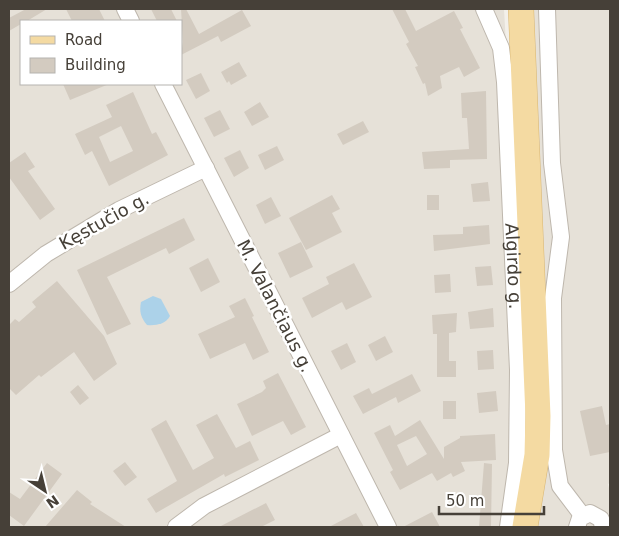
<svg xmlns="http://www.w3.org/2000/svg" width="619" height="536" viewBox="0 0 619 536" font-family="'DejaVu Sans',sans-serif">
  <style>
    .residential { fill: #e6e1d8; fill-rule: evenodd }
    .water { fill: #acd2e9 }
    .building { fill: #d3cbc0; fill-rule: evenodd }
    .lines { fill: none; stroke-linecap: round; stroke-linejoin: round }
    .street-casing { stroke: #beb7ad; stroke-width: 18 }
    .primary-casing { stroke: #d8b673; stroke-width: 26 }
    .street { stroke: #fff; stroke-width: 16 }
    .primary { stroke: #f4daa2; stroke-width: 25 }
    .labels { text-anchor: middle; stroke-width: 5; stroke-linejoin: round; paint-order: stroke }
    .street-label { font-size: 18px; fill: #464038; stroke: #fff }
  </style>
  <rect width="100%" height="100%" fill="#f3f0ea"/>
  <path class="residential" d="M 9,9 L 504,9 L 522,330 L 505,527 L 9,527 ZM 21,21 L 181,21 L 181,84 L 21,84 Z
    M 531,9 L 610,9 L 610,483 L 608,484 L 610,492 L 610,527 L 535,527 Z"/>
  <path class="water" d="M 153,296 L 161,299 L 170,316 C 166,324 155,326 147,325 C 141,318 139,312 141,302 Z"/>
  <path class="building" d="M 26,9 L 47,9 L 27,21 L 21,21 L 21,24 L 9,31 L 9,18 Z
    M 66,9 L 99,9 L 105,21 L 72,21 Z
    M 151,9 L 171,9 L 177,21 L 157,21 Z
    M 181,9 L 186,9 L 199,34 L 242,10 L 251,26 L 221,42 L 218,36 L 181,55 L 183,42 Z
    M 392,9 L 405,9 L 416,31 L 454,11 L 463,28 L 460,29 L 480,68 L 464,77 L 459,67 L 440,76 L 442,88 L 428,96 L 425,83 L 423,84 L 415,67 L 418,66 L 406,44 L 409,42 Z
    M 239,62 L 247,76 L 231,85 L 229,81 L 227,83 L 221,72 Z
    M 201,73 L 210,91 L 196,99 L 186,80 Z
    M 63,84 L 109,84 L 70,100 Z
    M 486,91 L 487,159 L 450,160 L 450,168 L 424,169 L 422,152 L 469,149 L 467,118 L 462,118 L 461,93 Z
    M 133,92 L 152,134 L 156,132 L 168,155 L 109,186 L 92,151 L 85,155 L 75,134 L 112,117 L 106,105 ZM 121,126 L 133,151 L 110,162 L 99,137 Z
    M 260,102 L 269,117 L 252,126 L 244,112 Z
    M 220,110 L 230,129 L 214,137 L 204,118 Z
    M 363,121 L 369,132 L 343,145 L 337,134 Z
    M 277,146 L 284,160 L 265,170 L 258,155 Z
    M 240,150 L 249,168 L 234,177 L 224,158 Z
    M 25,152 L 35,167 L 28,171 L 55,209 L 40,220 L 9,177 L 9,163 Z
    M 488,182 L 490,201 L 473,202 L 471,184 Z
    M 332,195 L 340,209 L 332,213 L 342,232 L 306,250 L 289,218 Z
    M 427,195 L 439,195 L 439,210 L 427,210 Z
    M 271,197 L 281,216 L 265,224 L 256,205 Z
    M 184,218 L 195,240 L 169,254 L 166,248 L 107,277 L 131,324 L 107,335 L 77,270 Z
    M 489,225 L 490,244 L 434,251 L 433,235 L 463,234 L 463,227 Z
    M 301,242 L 313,267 L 290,278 L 278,253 Z
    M 208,258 L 220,282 L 201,292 L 189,268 Z
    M 354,263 L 372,297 L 346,310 L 342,302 L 312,318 L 302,298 L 329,284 L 326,277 Z
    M 491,266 L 493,285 L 477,286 L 475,267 Z
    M 450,274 L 451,292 L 435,293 L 434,275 Z
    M 57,281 L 104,336 L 117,364 L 94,381 L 74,352 L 41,377 L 39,375 L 16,395 L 9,388 L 9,325 L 15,319 L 19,322 L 36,307 L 32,302 Z
    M 245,298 L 254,316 L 252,317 L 269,352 L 253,360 L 245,343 L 210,359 L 198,334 L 235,317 L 229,306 Z
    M 493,308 L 494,327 L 470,329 L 468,312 Z
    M 457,313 L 456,332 L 449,333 L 449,361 L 456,361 L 456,377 L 437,377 L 437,334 L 433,334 L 432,315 Z
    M 385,336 L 393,352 L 376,361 L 368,345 Z
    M 347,343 L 356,362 L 341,370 L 331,351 Z
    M 493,350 L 494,369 L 478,370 L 477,351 Z
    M 278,373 L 306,427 L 291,435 L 283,421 L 252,436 L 237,404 L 262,392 L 266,388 L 263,381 Z
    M 412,374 L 421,391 L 398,403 L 396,397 L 363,414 L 353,396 L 369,388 L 372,394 Z
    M 78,385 L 89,398 L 80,405 L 70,392 Z
    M 496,391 L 498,411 L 479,413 L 477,393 Z
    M 443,401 L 456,401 L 456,419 L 443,419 Z
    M 602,406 L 606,425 L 610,424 L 610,452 L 590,456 L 580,411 Z
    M 217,414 L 236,448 L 250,441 L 259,460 L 225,477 L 224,474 L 156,513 L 147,499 L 177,481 L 151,429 L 166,420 L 193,470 L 214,458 L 196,425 Z
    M 420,420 L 444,459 L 444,447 L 460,438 L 460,436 L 495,434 L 496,460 L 461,462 L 465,471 L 453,477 L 451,473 L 437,481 L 432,473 L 400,490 L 390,472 L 393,470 L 374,433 L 390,425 L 395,436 ZM 416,436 L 427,454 L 407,466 L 397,445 Z
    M 125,462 L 137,477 L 125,486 L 113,471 Z
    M 47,463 L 62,474 L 24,526 L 9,515 L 9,492 L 20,499 Z
    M 484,463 L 492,464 L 491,527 L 479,527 Z
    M 77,490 L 92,502 L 90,504 L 126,527 L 45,527 Z
    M 266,503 L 275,520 L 261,527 L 219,527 Z
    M 432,512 L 440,527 L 403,527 Z
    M 356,513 L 364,527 L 329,527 Z"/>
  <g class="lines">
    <g class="street-casing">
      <g id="street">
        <path d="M 125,9 L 131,21"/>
        <path id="s1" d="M 484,9 L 501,48 L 505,82 L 518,370 L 517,463 L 508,527"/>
        <path d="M 547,9 L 552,163 L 561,237 L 553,298 L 554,450 L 560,486 L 582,515"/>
        <path d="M 163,84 L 388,527"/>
        <path d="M 9,284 L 46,254 L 119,210 L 206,168"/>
        <path d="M 176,527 L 204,506 L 341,435"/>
        <path d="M 577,527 L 580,518 L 590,513 L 601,519 L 603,527"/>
      </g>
    </g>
    <g class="primary-casing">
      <path id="primary" d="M 521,9 L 538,416 L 537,455 L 525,527"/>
    </g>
    <use href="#street" class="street"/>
    <use href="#primary" class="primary"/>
  </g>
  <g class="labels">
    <g class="street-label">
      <text transform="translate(104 221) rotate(-29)" y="6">Kęstučio g.</text>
      <text dy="6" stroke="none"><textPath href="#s1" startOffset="261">Algirdo g.</textPath></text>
      <text transform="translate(275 306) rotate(63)" y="6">M. Valančiaus g.</text>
    </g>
  </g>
  <rect width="619" height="536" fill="none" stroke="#464038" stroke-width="20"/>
  <rect x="20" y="20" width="162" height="65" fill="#ffffff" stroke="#b5b3af"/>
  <rect x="30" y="36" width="25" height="8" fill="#f4daa2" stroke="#b5b3af"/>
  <text x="65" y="45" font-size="15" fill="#464038">Road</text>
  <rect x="30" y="58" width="25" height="15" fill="#d3cbc0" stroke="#b5b3af"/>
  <text x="65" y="70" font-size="15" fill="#464038">Building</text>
  <g transform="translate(45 491) rotate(145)" stroke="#ffffff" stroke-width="4" paint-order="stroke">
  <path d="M0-4L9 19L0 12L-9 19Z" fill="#464038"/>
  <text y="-8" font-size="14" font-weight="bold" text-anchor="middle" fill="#464038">N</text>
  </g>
  <path d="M439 506v8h105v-8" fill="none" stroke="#464038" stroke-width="2.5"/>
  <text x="446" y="506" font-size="15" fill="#464038" stroke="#ffffff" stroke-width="4" paint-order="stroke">50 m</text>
</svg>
